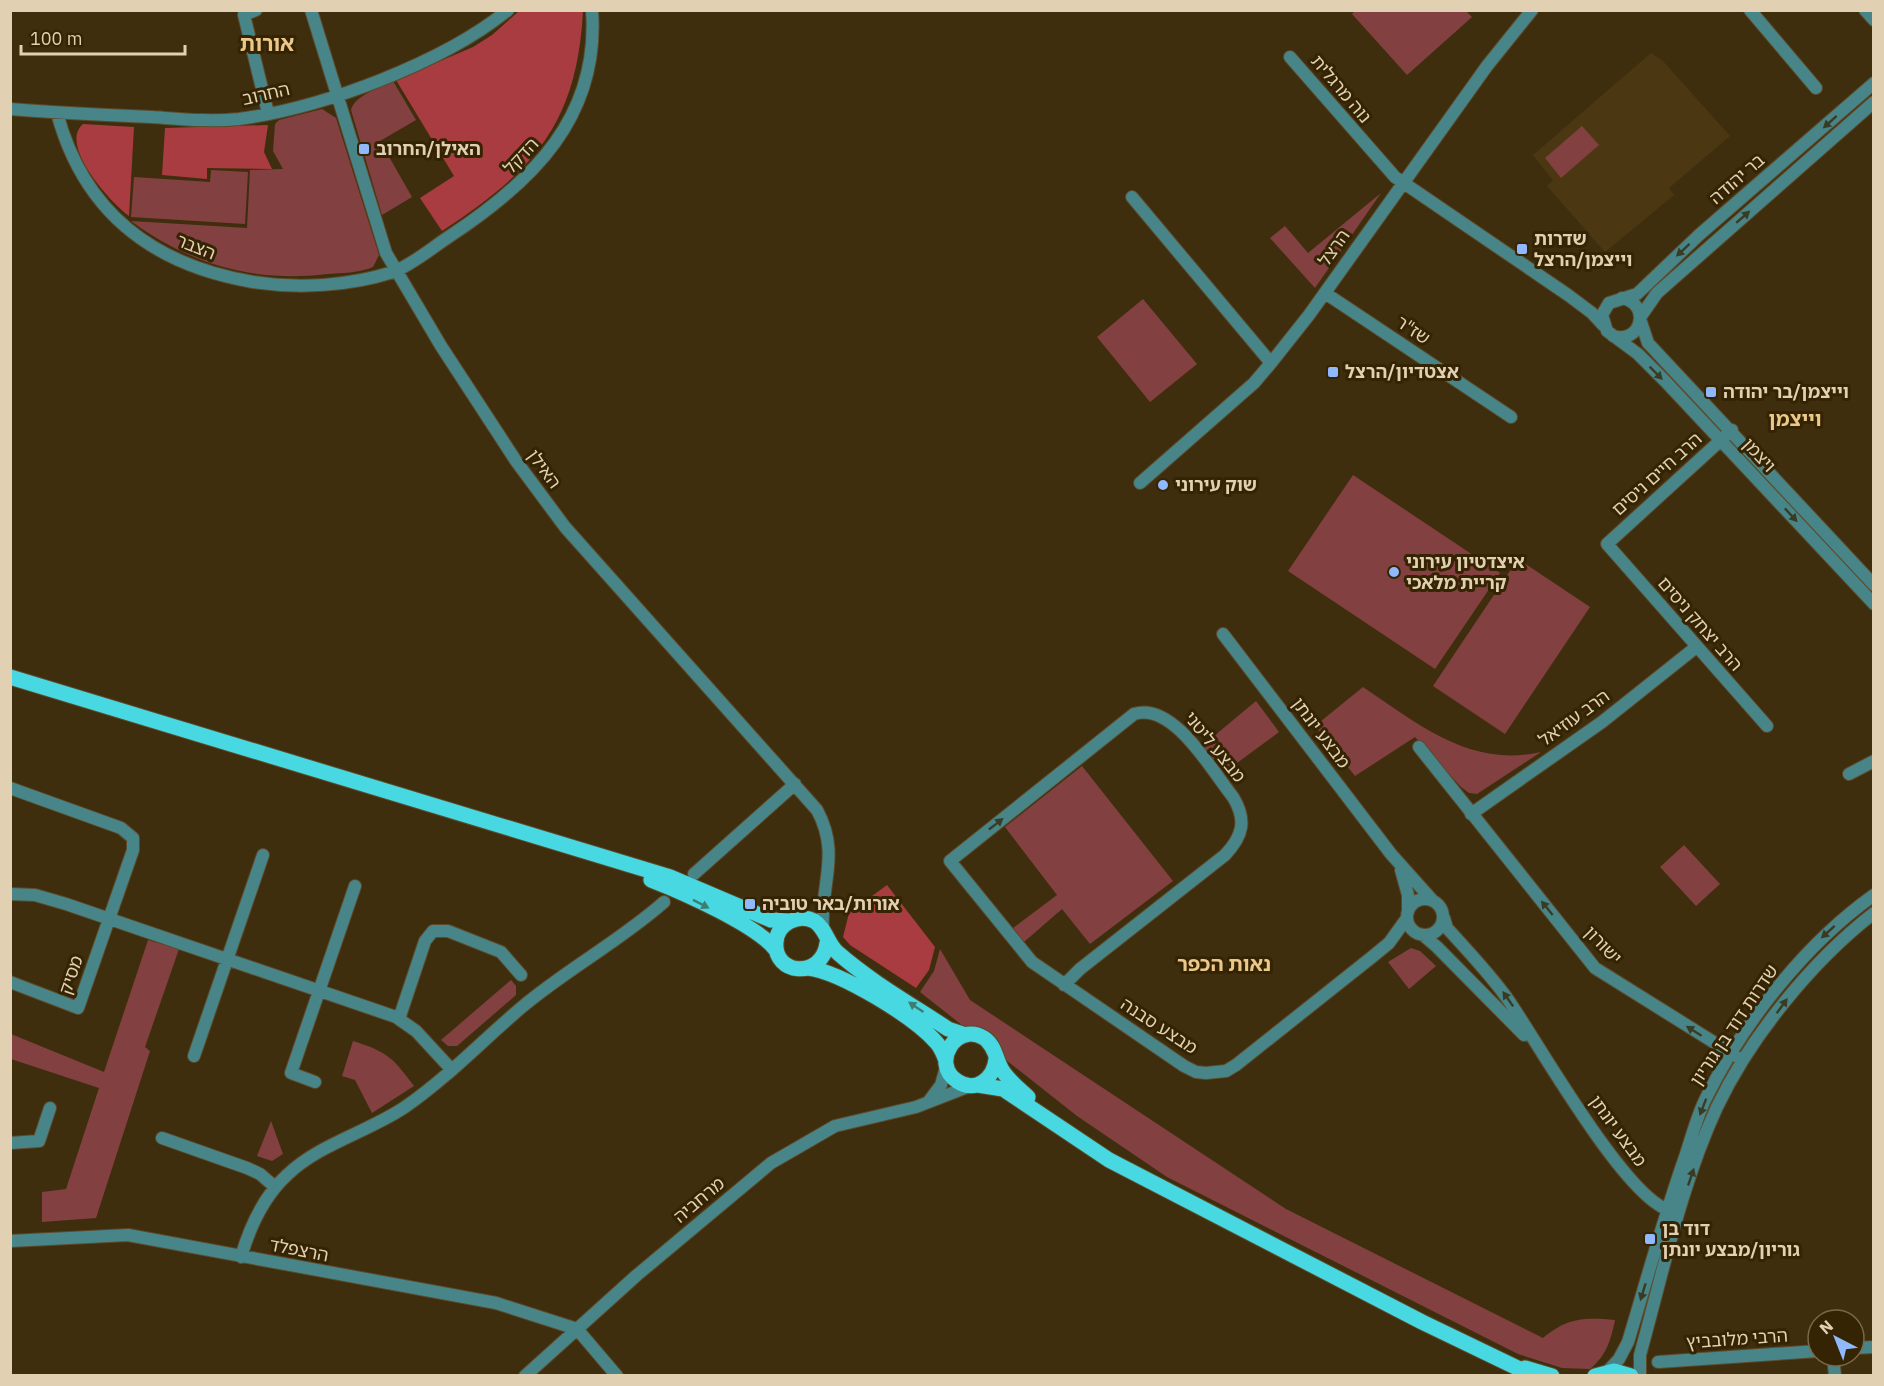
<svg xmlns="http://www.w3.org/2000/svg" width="1884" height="1386" viewBox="0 0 1884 1386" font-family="'IBM Plex Sans','Noto Sans Hebrew',sans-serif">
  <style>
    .built { fill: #4b3812 }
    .green { fill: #834040 }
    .forest { fill: #a83c41 }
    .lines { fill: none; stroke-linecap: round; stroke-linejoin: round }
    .minor-casing { stroke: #5c4b2b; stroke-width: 14 }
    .major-casing { stroke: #5c4b2b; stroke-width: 17 }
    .minor { stroke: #488589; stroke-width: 12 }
    .major { stroke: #48d8e1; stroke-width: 15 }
    .oneway { fill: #393c24 }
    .oneway2 { fill: #3e7e72 }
    .poi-dot { fill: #90b8fd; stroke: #342403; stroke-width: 2 }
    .labels { text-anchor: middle; stroke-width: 6; stroke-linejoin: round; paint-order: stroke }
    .street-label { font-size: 18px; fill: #e2d0b2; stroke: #342403 }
    .poi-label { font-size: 18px; font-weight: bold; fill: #e2d0b2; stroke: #342403; text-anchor: start }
    .neighbourhood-label { font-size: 20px; font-weight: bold; fill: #ebc889; stroke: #342403 }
    .quarter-label { font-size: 21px; font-weight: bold; fill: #ebc889; stroke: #342403 }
  </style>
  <rect width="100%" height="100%" fill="#3f2e0d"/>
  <path class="built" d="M 1651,53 L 1662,60 L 1730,136 L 1669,188 L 1674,195 L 1605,252 L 1547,186 L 1553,180 L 1533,155 Z"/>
  <path class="green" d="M 1356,10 L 1466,11 L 1472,17 L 1407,75 L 1352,14 Z
    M 393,81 L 416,120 L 380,141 L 412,197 L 382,215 L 351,110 C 355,95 380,88 393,81 Z
    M 322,109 L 336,118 L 379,255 L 373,267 C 359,273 342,273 327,274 C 254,283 189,264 131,221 L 247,228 L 250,170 L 283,169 L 273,151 L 275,124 L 279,120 Z
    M 1582,126 L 1599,145 L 1561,178 L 1545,158 Z
    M 211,170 L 248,172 L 245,224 L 131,217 L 134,177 L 210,182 Z
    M 1381,193 L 1315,288 L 1270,238 L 1285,226 L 1308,253 Z
    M 1143,299 L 1197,364 L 1150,402 L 1097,337 Z
    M 1353,475 L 1500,573 L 1435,669 L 1288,571 Z
    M 1518,559 L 1590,607 L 1505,734 L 1433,686 Z
    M 1363,687 C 1418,724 1470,768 1541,752 L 1477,794 L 1469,793 L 1461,787 L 1415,737 L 1355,776 L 1315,726 Z
    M 1256,701 L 1279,732 L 1222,774 L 1202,746 Z
    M 1082,766 L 1173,881 L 1090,944 L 1062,909 L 1024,942 L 1013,928 L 1057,895 L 1005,827 Z
    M 1684,845 L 1720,884 L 1696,906 L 1660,867 Z
    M 148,940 L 179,949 L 145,1047 L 150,1051 L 96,1218 L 42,1222 L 42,1192 L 66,1189 L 99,1088 L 11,1059 L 11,1034 L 104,1072 Z
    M 1411,948 L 1420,951 L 1436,966 L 1409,989 L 1388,962 Z
    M 940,949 L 970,1000 L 1286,1209 L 1543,1338 C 1567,1318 1583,1317 1615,1320 C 1611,1340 1606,1356 1590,1369 L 1562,1368 L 1518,1354 L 1167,1177 L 1077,1116 L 920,992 L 934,971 Z
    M 511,980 L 516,986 L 516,995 L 457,1046 L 448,1046 L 441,1040 Z
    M 353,1041 C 388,1052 393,1058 414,1086 L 372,1113 L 355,1080 L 342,1076 Z
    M 271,1121 L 283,1154 L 272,1161 L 257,1156 Z"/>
  <path class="forest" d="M 519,11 L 583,11 C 577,125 533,171 442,231 L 420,198 L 454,176 L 396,80 L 473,47 L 492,35 Z
    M 83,124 L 134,127 L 129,216 C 111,203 58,145 83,124 Z
    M 268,125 L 264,152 L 272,169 L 207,168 L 207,179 L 162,175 L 165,128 Z
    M 887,885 L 935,947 L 929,970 L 916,988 L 850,945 L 843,937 L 849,913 Z"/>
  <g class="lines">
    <g class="minor-casing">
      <path id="minor" d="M 256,10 L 244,15 L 268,113
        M 311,10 L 386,253 L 441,346 L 516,461 L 565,527 L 817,810 C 841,854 820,884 823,930
        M 1750,10 L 1816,88
        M 1865,10 L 1874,20
        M 1290,57 L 1395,177 L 1568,295 L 1592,313 L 1603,325
        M 1874,83 L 1699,235 L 1637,294 L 1609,303 L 1602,315 L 1607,331 L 1638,354 L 1665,381 L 1874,604
        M 10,109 C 58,113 105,115 152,117 C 181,119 210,122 239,119 C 322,108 443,63 508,10
        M 57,113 C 84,213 153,265 253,282 C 299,289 349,286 393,272 C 412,265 433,247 450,236 C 532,182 600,117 592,10
        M 1132,197 L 1271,363
        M 1325,293 L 1511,417
        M 1641,316 L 1657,293 L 1874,102
        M 1641,322 L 1648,343 L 1874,585
        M 1613,336 C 1641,345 1652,304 1622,298
        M 1732,430 L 1607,544 L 1767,726
        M 1140,483 L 1254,383 L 1271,363 L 1309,315 L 1487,66 L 1532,10
        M 1223,634 L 1391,854 L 1433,901
        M 1419,747 L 1595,968 L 1739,1058
        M 1849,774 L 1874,761
        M 10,788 L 121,828 L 133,838 L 133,850 L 78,1008 L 10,982
        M 1471,814 L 1602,722 L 1695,648
        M 1401,870 L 1408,895 L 1408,912
        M 694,874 L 795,784
        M 10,894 L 35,895 L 66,904 L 396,1017 L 416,1031 L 452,1070
        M1407 917a18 18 0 1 1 36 0a18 18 0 1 1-36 0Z
        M 1444,918 L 1447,928 C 1468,951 1489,973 1507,998 C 1536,1039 1629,1206 1673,1211
        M 1423,935 L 1437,947 L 1524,1035
        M 1064,985 L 1080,969 L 1225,855 C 1243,836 1247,820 1233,797 C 1212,771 1173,701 1134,714 L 950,861 L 1032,962 L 1184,1066 L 1196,1072 L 1206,1073 L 1226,1071 L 1236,1065 L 1372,957 L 1389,943 L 1407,918
        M 399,1019 L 425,941 L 433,931 L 448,931 L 501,952 L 521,975
        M 194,1056 L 263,855
        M 315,1082 L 291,1073 L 355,886
        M 929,1101 L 941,1085 L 946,1067
        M 162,1138 L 247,1168 L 260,1174 L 275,1187
        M 10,1143 L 39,1141 L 50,1108
        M 10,1241 L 128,1235 L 496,1303 L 577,1329 L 617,1376
        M 241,1257 C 250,1226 263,1197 287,1175 C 319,1144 368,1132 405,1107 C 447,1078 483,1040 522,1007 C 567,969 620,941 664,902
        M 1854,1348 L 1874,1347
        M 1833,1356 L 1835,1376
        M 1658,1362 L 1818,1351
        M 1607,1372 L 1619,1359 L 1628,1342 C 1647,1279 1664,1216 1686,1154 C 1692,1136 1697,1116 1706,1098 C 1743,1023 1805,944 1874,895
        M 525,1376 L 637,1275 L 771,1163 L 835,1126 L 916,1107 L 970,1086
        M 1640,1376 L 1640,1355 C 1663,1272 1681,1185 1717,1107 C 1751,1036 1812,961 1874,913"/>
    </g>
    <g class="major-casing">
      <path id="major" d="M 10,677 L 670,877 L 771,920 L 789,921
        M 651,880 C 682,892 757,925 776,950
        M 827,943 C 822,980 773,975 776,942 C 777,924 798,913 814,921 C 826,928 827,944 838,953 C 871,982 912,1005 948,1029 L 966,1035
        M 808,968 C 841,972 914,1017 936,1042 C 940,1046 943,1053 945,1058
        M 996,1059 C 994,1078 976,1094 957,1081 C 930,1063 957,1021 984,1038 C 995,1045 996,1060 1002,1070 C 1009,1081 1019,1089 1028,1097
        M 978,1085 L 1003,1089 L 1109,1160 L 1422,1322 L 1534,1376
        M 1525,1368 L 1552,1376
        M 1595,1376 L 1614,1371 L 1631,1376"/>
    </g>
    <use href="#minor" class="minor"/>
    <use href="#major" class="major"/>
  </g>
  <defs><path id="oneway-solid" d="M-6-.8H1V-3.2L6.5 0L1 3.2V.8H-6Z" transform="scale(1.5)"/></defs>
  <g class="oneway">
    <use href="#oneway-solid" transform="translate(1830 122) rotate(138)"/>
    <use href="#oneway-solid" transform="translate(1743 217) rotate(-41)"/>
    <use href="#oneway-solid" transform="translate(1683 250) rotate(137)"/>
    <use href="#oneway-solid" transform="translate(1656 373) rotate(45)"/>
    <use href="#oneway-solid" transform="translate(1791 515) rotate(47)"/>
    <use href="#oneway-solid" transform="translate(996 824) rotate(-38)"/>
    <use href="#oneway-solid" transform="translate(1547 908) rotate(-129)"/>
    <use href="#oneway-solid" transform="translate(1828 932) rotate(138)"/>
    <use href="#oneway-solid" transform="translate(1508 999) rotate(-125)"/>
    <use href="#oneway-solid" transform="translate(1782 1006) rotate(-54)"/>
    <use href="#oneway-solid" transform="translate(1694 1031) rotate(-148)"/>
    <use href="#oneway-solid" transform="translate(1703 1107) rotate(111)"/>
    <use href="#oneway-solid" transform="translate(1691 1177) rotate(-71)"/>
    <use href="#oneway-solid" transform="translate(1643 1292) rotate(107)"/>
  </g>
  <g class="oneway2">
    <use href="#oneway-solid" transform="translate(701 904) rotate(27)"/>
    <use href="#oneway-solid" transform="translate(916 1007) rotate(-146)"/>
  </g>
  <g class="poi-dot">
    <rect x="358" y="143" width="12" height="12" rx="3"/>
    <rect x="1516" y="243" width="12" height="12" rx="3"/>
    <rect x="1327" y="366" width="12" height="12" rx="3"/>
    <rect x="1705" y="386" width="12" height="12" rx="3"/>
    <circle cx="1163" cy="485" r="6"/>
    <circle cx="1394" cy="572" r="6"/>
    <rect x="744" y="898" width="12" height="12" rx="3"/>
    <rect x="1644" y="1233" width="12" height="12" rx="3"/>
  </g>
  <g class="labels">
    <g class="street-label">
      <text transform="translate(1341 89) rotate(50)" y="6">נוה מרגלית</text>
      <text transform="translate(266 94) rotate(-13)" y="6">החרוב</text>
      <text transform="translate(521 156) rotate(-47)" y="6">הדקל</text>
      <text transform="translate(1737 179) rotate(-41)" y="6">בר יהודה</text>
      <text transform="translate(196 247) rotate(22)" y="6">הצבר</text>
      <text transform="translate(1334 248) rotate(-55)" y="6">הרצל</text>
      <text transform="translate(1413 330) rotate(34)" y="6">שז"ר</text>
      <text transform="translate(1759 455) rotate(47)" y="6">ויצמן</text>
      <text transform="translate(544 469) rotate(54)" y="6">האילן</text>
      <text transform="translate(1657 474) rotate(-42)" y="6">הרב חיים ניסים</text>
      <text transform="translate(1700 624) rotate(49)" y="6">הרב יצחק ניסים</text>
      <text transform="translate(1574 718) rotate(-36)" y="6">הרב עוזיאל</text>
      <text transform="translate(1321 733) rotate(53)" y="6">מבצע יונתן</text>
      <text transform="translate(1215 747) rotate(51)" y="6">מבצע ליטני</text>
      <text transform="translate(1603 945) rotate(46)" y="6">ישורון</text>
      <text transform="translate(71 975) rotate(-71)" y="6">מסיק</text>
      <text transform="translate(1734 1025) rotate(-56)" y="6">שדרות דוד בן גוריון</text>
      <text transform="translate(1159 1026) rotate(33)" y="6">מבצע סבנה</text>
      <text transform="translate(1618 1131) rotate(54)" y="6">מבצע יונתן</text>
      <text transform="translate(699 1200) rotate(-40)" y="6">מרחביה</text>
      <text transform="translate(299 1250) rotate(11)" y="6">הרצפלד</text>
      <text transform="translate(1737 1339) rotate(-4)" y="6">הרבי מלובביץ</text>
    </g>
    <g class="poi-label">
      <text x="376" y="155">האילן/החרוב</text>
      <text x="1534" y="245">שדרות<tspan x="1534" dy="21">וייצמן/הרצל</tspan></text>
      <text x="1345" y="378">אצטדיון/הרצל</text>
      <text x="1723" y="398">וייצמן/בר יהודה</text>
      <text x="1175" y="491">שוק עירוני</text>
      <text x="1406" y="568">איצדטיון עירוני<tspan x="1406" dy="21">קריית מלאכי</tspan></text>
      <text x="762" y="910">אורות/באר טוביה</text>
      <text x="1662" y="1235">דוד בן<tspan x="1662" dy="21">גוריון/מבצע יונתן</tspan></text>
    </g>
    <g class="neighbourhood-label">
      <text x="1795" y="426">וייצמן</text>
      <text x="1224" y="971">נאות הכפר</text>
    </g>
    <g class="quarter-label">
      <text x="267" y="51">אורות</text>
    </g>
  </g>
  <rect width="1884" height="1386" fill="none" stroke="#e2d0b2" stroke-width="24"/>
  <g transform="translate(1836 1338) rotate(318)"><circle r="28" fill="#342403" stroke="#7a6949" stroke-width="1.5"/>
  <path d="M0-4.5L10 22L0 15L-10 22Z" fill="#90b8fd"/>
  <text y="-9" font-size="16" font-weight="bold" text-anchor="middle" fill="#e2d0b2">N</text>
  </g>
  <path d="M21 45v9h164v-9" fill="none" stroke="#e2d0b2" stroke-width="3"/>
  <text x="30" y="45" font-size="18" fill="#e2d0b2" stroke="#342403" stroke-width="4.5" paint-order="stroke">100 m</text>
</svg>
